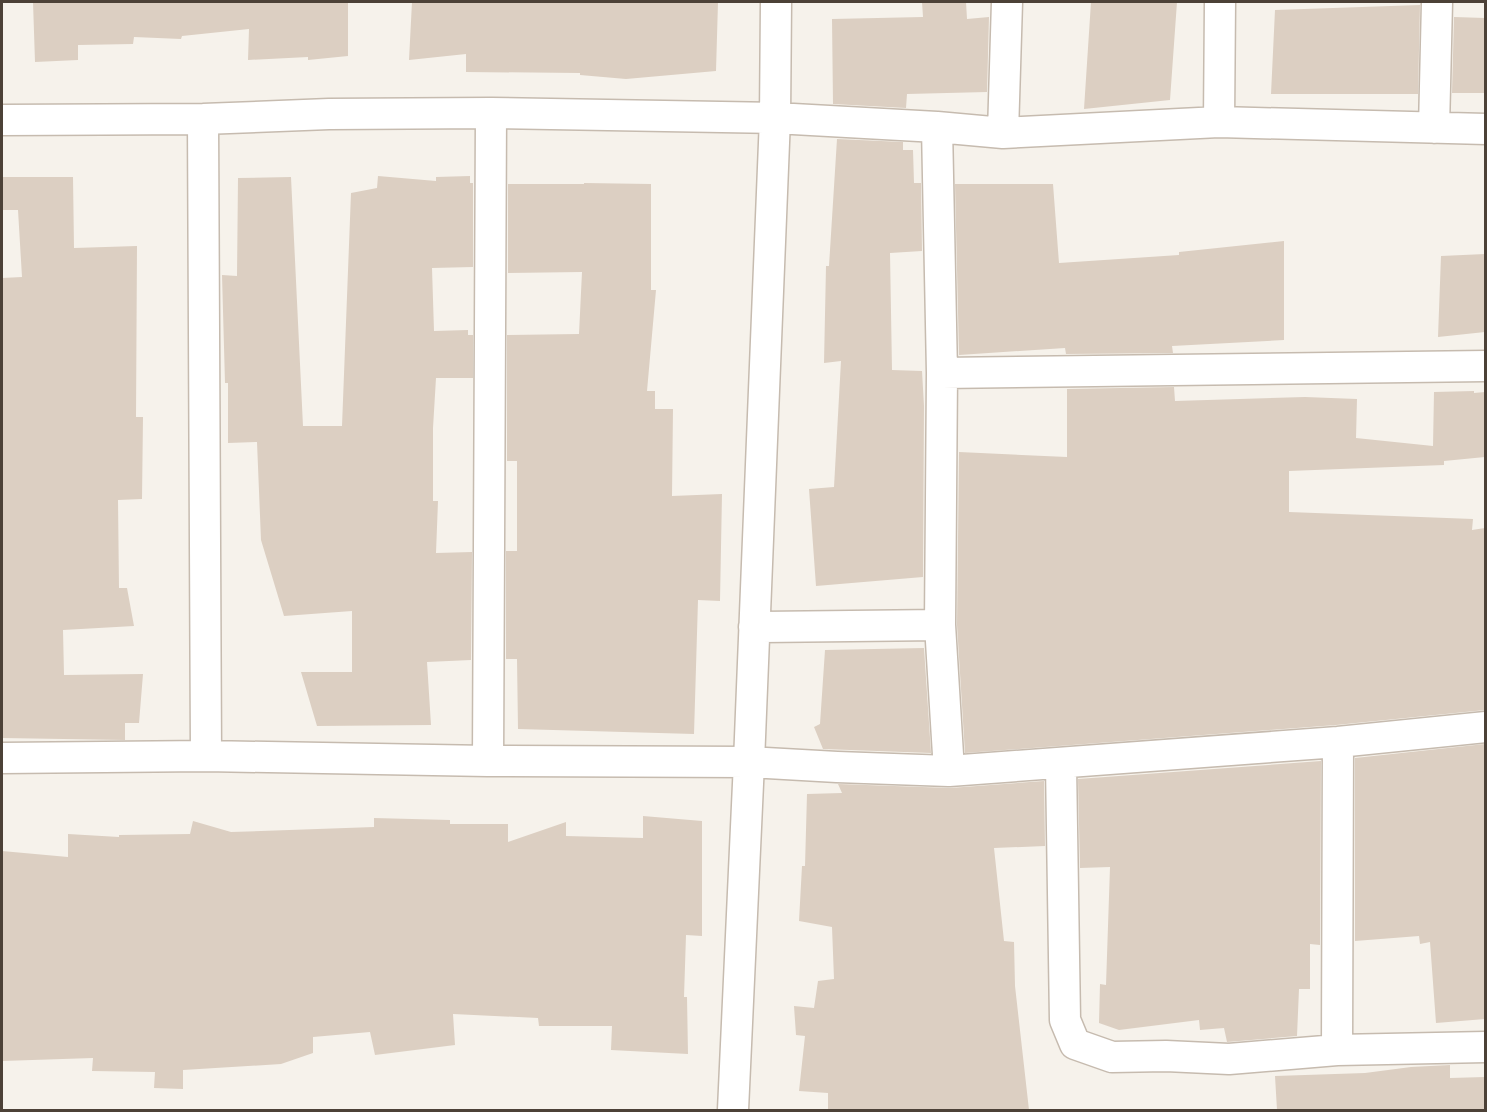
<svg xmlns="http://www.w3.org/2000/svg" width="1487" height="1112" viewBox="0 0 1487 1112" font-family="Poppins,sans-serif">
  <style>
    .building { fill: #dccfc2 }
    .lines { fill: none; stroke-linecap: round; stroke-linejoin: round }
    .street-casing { stroke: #c6bbaf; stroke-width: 33 }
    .street { stroke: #fff; stroke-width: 30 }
  </style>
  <rect width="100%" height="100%" fill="#f6f2eb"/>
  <path class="building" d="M 33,2 L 348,2 L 348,56 L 308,60 L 308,57 L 248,60 L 249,29 L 182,36 L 181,39 L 134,37 L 133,44 L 78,45 L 78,60 L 35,62 Z
    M 412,2 L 718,2 L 716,71 L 626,79 L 580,75 L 580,73 L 466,72 L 466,54 L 409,60 Z
    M 922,2 L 966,2 L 967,19 L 989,17 L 987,92 L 907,94 L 906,108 L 833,104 L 832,19 L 923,17 Z
    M 1091,2 L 1177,2 L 1170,100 L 1084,109 Z
    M 1420,5 L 1418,94 L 1271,94 L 1275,10 Z
    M 1454,17 L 1485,18 L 1485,93 L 1452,93 Z
    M 837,139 L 903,142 L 903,150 L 913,150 L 914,183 L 921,183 L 922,251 L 890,253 L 892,370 L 922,371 L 924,406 L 923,577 L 816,586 L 809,489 L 834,487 L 841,361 L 824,363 L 826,266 L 829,266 Z
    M 378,176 L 436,181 L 436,177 L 470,176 L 470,183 L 473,183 L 473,267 L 432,268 L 434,331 L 468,330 L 468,335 L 473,335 L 473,378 L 436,378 L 433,428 L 433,501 L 438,501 L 436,553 L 472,552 L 471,660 L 427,662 L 431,725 L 317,726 L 301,672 L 352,672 L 352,611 L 284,616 L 261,540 L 257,442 L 228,443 L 228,383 L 225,383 L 222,275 L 237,276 L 238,178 L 291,177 L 303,426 L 342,426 L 351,193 L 377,188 Z
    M 2,177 L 73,177 L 74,248 L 137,246 L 136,417 L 143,417 L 142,499 L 118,500 L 119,588 L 127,588 L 134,626 L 63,630 L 64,675 L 143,674 L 139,723 L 125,723 L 125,740 L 2,738 L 2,278 L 22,277 L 18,210 L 2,210 Z
    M 584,183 L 651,184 L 651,290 L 656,290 L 647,391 L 655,391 L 655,409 L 673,409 L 672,496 L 722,494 L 720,601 L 698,600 L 694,734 L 518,729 L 517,659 L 506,659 L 506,551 L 517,551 L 517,461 L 507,461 L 507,335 L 579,334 L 582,272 L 508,273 L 508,184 L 584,184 Z
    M 955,184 L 1053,184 L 1059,263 L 1179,255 L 1179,252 L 1284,241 L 1284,340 L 1172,346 L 1173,353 L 1066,354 L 1065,348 L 959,355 Z
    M 1485,254 L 1485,332 L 1438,337 L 1441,256 Z
    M 1174,387 L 1175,401 L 1305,397 L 1357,399 L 1356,438 L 1433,446 L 1434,392 L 1474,391 L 1474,393 L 1485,392 L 1485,457 L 1444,461 L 1444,465 L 1289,471 L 1289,512 L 1473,519 L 1472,530 L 1485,528 L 1485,710 L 1336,725 L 965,753 L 957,625 L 959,452 L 1067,457 L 1067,389 Z
    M 924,648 L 931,753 L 823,749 L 814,727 L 820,724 L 825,650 Z
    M 1485,744 L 1485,1019 L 1436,1023 L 1430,942 L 1420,944 L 1419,936 L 1355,941 L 1355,758 Z
    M 1321,761 L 1320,945 L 1310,944 L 1310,989 L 1299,989 L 1297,1036 L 1227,1042 L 1224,1028 L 1200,1030 L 1199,1020 L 1119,1030 L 1099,1023 L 1100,984 L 1106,985 L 1110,867 L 1080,868 L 1078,779 Z
    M 1044,781 L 1045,846 L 994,848 L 1004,941 L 1014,942 L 1015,986 L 1029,1110 L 828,1110 L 828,1093 L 799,1091 L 805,1036 L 796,1035 L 794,1006 L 814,1008 L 818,981 L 834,979 L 832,927 L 799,921 L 802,866 L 805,866 L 807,794 L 842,793 L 838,784 L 950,788 Z
    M 643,816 L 702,821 L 702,936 L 686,935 L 684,997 L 687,997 L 688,1054 L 611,1050 L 612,1026 L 539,1026 L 538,1018 L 453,1014 L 455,1045 L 375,1055 L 370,1032 L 313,1037 L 313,1053 L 281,1064 L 183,1070 L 183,1089 L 154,1088 L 155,1072 L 92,1071 L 93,1058 L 2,1061 L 2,851 L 68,857 L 68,834 L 119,837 L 119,835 L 190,834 L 193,821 L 231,832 L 374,827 L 374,818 L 450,820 L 450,824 L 508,824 L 508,842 L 566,822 L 566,836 L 643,838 Z
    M 1450,1065 L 1450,1078 L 1485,1077 L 1485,1110 L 1277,1110 L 1275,1076 L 1365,1073 L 1411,1067 Z"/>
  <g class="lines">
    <g class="street-casing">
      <path id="street" d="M 203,119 L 206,756
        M 2,120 L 203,119 L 329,114 L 491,113 L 775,118 L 937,127 L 1003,133 L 1219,122 L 1486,129
        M 1219,122 L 1220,2
        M 937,127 L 942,373 L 940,625 L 949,771
        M 1434,128 L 1437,2
        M 1003,133 L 1007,2
        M 942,373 L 1486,366
        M 754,627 L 940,625
        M 2,758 L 206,756 L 488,761 L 749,762 L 837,767 L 949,771 L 1338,742 L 1486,727
        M 488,761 L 491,113
        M 1061,764 L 1065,1020 L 1075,1044 L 1112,1057 L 1166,1056 L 1229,1059 L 1337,1050 L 1486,1047
        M 1337,1050 L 1338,742
        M 733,1110 L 749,762 L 775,118 L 776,2"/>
    </g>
    <use href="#street" class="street"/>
  </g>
  <rect width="1487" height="1112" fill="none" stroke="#4c4137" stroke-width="6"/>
</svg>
